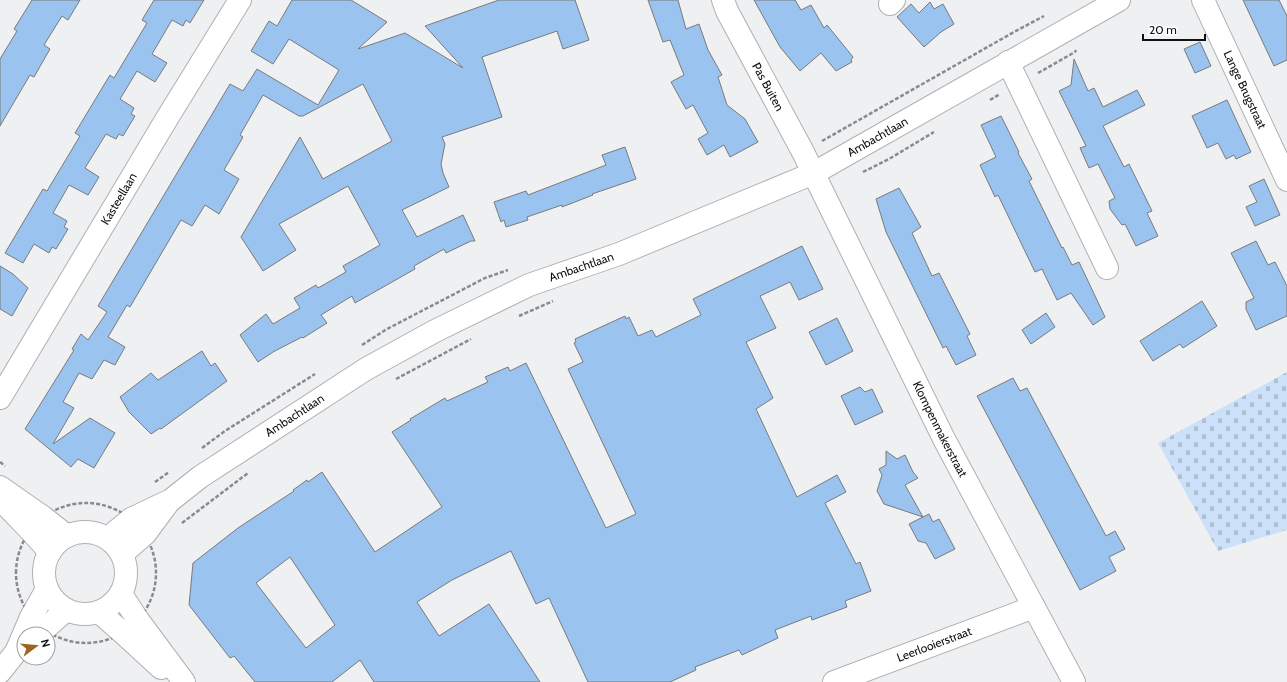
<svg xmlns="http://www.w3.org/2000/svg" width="1287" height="682" viewBox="0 0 1287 682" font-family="Cabin,sans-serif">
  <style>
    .cemetery { fill: url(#cemetery-stones) }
    .building { fill: #9bc3ef; stroke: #797a7c; fill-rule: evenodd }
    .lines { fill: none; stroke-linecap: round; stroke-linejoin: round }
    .minor-casing { stroke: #afb0b2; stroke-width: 24 }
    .path { stroke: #8a8a8c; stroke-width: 2.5; stroke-dasharray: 4 2; stroke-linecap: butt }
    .minor { stroke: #fff; stroke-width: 22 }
    .labels { text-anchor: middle; stroke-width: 3; stroke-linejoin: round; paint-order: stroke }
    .street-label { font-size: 12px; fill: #101011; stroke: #fdfeff }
  </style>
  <defs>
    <pattern id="cemetery-stones" width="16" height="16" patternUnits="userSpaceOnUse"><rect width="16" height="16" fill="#cce1f9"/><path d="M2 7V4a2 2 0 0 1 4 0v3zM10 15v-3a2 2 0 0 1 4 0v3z" fill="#aec0d4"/></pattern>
  </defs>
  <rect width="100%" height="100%" fill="#eff0f2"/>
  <path class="cemetery" d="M 1287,372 L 1287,530 L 1218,551 L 1158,443 Z"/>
  <path class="building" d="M 32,0 L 80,0 L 68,20 L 62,16 L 44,45 L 50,49 L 34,77 L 30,75 L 0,126 L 0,59 L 17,31 L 14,29 Z
    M 154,0 L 204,0 L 190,23 L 186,20 L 183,26 L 172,20 L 152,54 L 167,63 L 155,82 L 137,71 L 120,99 L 134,108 L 131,114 L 135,116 L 123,136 L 119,134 L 116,139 L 106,134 L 85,168 L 99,177 L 88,195 L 69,185 L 53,213 L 67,221 L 64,227 L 68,229 L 56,249 L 52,247 L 49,253 L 34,244 L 23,263 L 5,253 L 43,189 L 47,191 L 80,136 L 75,133 L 110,75 L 114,78 L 147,23 L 142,20 Z
    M 292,0 L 351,0 L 387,22 L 358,49 L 405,33 L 463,68 L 425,26 L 499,0 L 575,0 L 589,40 L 563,49 L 557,31 L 482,57 L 502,117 L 442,137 L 445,144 L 441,164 L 443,173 L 449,187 L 402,210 L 417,237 L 463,215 L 475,241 L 471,241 L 446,253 L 444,249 L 414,266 L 415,269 L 355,303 L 352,296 L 321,315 L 327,323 L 303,338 L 302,337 L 273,352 L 258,362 L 240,335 L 266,314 L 273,324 L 300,308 L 294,298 L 316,285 L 318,288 L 346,272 L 343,266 L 380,245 L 348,186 L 279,224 L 296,250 L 263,271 L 241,237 L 300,137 L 323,179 L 392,141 L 363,84 L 303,116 L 299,116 L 263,95 L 240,135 L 243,137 L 224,170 L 239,179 L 219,214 L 205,205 L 192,226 L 181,220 L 130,307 L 127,305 L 108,337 L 125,347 L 115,365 L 104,360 L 92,379 L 79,373 L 63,402 L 74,408 L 53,444 L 90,418 L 115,433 L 94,468 L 78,459 L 71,467 L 25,429 L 74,350 L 72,349 L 81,334 L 88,340 L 107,312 L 98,306 L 230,84 L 243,91 L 257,69 L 318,105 L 339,70 L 289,39 L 273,64 L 251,51 L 269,21 L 277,26 Z
    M 648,0 L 678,0 L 686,29 L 699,24 L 708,50 L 722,75 L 718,77 L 727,105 L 745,119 L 758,142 L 730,157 L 724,145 L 707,155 L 698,139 L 708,133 L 693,105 L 686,109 L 671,82 L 684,75 L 670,40 L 663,42 Z
    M 754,0 L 795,0 L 801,10 L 811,5 L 824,28 L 827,25 L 853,57 L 851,60 L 852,62 L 836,71 L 821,53 L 800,71 L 780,47 Z
    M 1243,0 L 1279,0 L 1287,16 L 1287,60 L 1274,66 Z
    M 930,2 L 934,9 L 943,4 L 954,24 L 941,32 L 924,47 L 897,17 L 911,4 L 919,13 Z
    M 1200,42 L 1211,66 L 1195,73 L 1184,49 Z
    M 1074,59 L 1088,91 L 1094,88 L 1103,107 L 1137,90 L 1145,105 L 1103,126 L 1124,167 L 1129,164 L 1152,211 L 1147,213 L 1158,236 L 1136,246 L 1125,224 L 1122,225 L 1110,209 L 1109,201 L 1115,198 L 1098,164 L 1089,168 L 1080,148 L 1086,146 L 1059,91 L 1071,85 Z
    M 1227,100 L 1251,152 L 1236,159 L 1234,155 L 1226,159 L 1218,143 L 1207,148 L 1192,116 Z
    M 1001,116 L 1019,152 L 1018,153 L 1032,179 L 1029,181 L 1062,248 L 1063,247 L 1072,265 L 1079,262 L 1105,317 L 1093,325 L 1071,293 L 1057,300 L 1042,269 L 1035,272 L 998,195 L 995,197 L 980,165 L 996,157 L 981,125 Z
    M 625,147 L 636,179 L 592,194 L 593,195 L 562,207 L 562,205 L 527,217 L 528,220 L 506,227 L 504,220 L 501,222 L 494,202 L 526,191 L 528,195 L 606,165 L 602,155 Z
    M 1264,179 L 1280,215 L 1255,226 L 1246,207 L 1257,202 L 1249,186 Z
    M 899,188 L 921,227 L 912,233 L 932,276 L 939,273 L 970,334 L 967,336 L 976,355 L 956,365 L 946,346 L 943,348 L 886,232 L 876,199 Z
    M 1256,241 L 1268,265 L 1275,262 L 1287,286 L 1287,316 L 1256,330 L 1246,309 L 1246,302 L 1254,298 L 1231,253 Z
    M 802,246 L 823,289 L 799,300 L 790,282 L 760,296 L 776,328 L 746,342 L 773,398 L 756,409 L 797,497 L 837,475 L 846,492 L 825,503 L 856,564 L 860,562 L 871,591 L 845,601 L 847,607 L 812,620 L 811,616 L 775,630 L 778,638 L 742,655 L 739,650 L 695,667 L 696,670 L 670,682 L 588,682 L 549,598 L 536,604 L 511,551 L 452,580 L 417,602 L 439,636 L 489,604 L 540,682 L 374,682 L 360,660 L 332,682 L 255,682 L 234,656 L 230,658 L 189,605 L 193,563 L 238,528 L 294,491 L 293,490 L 307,480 L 308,482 L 322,472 L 375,552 L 442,507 L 392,432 L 411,420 L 410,419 L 445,398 L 447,401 L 488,382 L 485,377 L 508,367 L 510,371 L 526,363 L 606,528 L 636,514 L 568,369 L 583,362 L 574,343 L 576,342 L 575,339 L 625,316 L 626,319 L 629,317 L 638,336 L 652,330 L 656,337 L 701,315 L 693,299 ZM 290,557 L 335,625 L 306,648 L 256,583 Z
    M 0,266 L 13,274 L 28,288 L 12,316 L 0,309 Z
    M 1202,301 L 1217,326 L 1183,348 L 1180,344 L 1153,361 L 1140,341 Z
    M 1046,313 L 1055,327 L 1031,344 L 1022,330 Z
    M 837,318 L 853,351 L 826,365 L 809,332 Z
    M 202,351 L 211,366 L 215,363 L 227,381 L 161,429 L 160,428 L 151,434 L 129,412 L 120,397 L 151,373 L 158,380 Z
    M 1013,378 L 1020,391 L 1027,388 L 1106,536 L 1115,531 L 1125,549 L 1109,557 L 1116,571 L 1080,590 L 977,396 Z
    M 860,387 L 865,392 L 872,389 L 883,412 L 855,425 L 841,396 Z
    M 886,451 L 897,459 L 905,455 L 913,472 L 918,478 L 905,485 L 923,517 L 884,504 L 877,491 L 882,475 L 879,469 L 886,465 Z
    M 929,514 L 933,522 L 939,519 L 955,549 L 935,559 L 926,543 L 918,541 L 909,524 Z"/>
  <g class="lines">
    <g class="minor-casing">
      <g id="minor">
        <path id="s1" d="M 723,0 L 727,11 L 803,152 L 944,439 L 1074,682"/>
        <path id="s2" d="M 1203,0 L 1287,180"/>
        <path d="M 890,4 L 894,0"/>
        <path d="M 1008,62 L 1107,268"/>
        <path id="s3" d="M 0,398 L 166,120 L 240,0"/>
        <path d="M 0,487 L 43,517 L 67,536"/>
        <path d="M 1,500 L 30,530 L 50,552"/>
        <circle cx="85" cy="573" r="41"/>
        <path id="s4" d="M 108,538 L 131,519 L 171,500 L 200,477 L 366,369 L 435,331 L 529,285 L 619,254 L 814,173 L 1119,0"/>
        <path d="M 122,554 L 145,534 L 168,503"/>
        <path d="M 121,594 L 138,620 L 184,682"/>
        <path d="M 99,612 L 123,633 L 161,668"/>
        <path d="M 39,634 L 66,610"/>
        <path d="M 16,652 L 31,617 L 47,589"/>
        <path d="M 0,672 L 16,652 L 24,646"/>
        <path id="s5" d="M 834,682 L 1034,607"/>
      </g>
    </g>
    <path class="path" d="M 1038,73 L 1075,52 L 1076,50
      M 990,100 L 1000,94
      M 822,141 L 1014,32 L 1044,16
      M 863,172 L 889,159 L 934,132
      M 519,316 L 553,301
      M 362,345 L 387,329 L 485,278 L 508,270
      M 396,379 L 471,339
      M 202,448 L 225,431 L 315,374
      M 0,462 L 5,466
      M 155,482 L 169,472
      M16 573a70 70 0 1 1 140 0a70 70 0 1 1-140 0Z
      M 182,523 L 248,473"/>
    <use href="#minor" class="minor"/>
  </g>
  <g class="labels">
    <g class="street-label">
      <text dy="4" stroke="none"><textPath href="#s1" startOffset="98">Pas Buiten</textPath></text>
      <text dy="4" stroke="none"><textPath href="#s2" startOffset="99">Lange Brugstraat</textPath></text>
      <text dy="4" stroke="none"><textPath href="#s4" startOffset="872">Ambachtlaan</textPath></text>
      <text dy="4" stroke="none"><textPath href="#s3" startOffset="232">Kasteellaan</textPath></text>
      <text dy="4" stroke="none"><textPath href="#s4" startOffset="548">Ambachtlaan</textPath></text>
      <text dy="4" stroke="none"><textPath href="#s4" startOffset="224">Ambachtlaan</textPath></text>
      <text dy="4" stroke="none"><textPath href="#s1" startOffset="481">Klompenmakerstraat</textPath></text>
      <text dy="4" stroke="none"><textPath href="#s5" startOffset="107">Leerlooierstraat</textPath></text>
    </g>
  </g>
  <g transform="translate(36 646) rotate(74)"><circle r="19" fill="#fdfeff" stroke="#9e9fa0"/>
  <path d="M0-3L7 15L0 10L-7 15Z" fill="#9c651f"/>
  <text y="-6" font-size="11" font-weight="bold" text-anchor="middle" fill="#101011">N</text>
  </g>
  <path d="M1143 34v6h62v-6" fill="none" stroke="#101011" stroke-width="2"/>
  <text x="1149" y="34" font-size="12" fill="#101011" stroke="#fdfeff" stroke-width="3" paint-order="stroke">20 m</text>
</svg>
